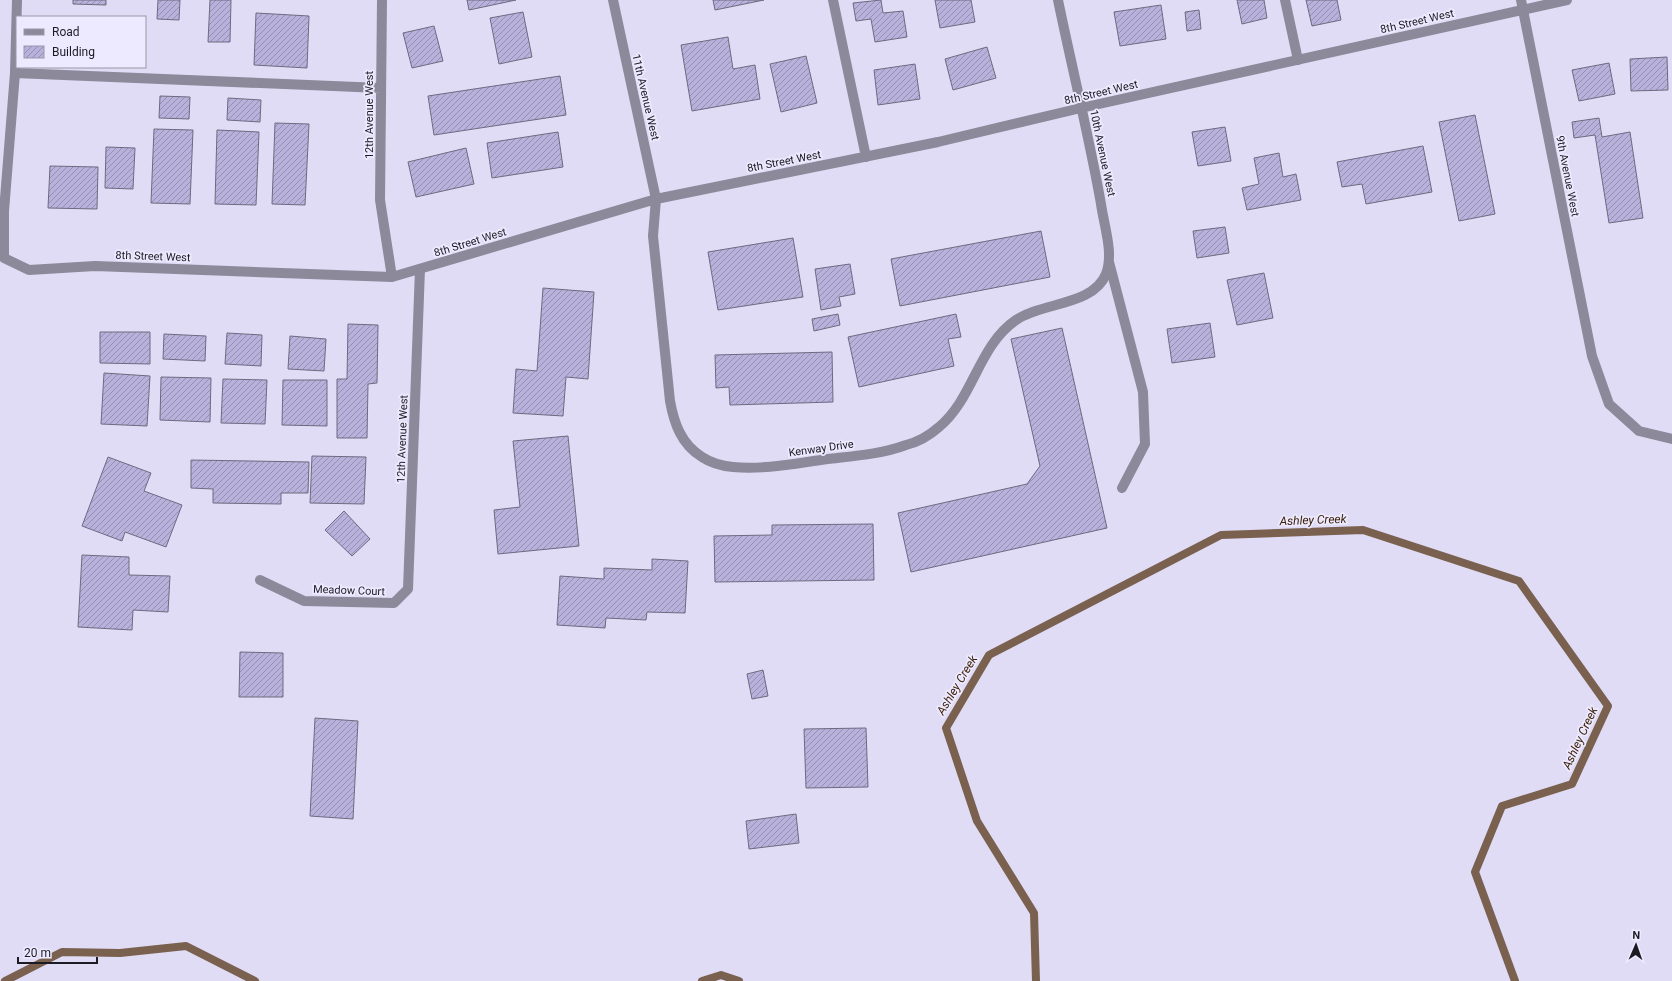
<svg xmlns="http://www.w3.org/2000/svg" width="1672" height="981" viewBox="0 0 1672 981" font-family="Roboto,sans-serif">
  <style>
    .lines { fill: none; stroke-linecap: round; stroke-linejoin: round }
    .stream { stroke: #7a604f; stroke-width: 8 }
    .building { fill: url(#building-hatch); stroke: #6d6a80 }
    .minor { stroke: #8c899b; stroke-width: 10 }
    .labels { text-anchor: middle; stroke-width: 3.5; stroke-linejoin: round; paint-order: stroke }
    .street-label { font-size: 11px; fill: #1c1b24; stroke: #edeaff }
    .water-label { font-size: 12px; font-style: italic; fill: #3d220b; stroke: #edeaff }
  </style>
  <defs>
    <pattern id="building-hatch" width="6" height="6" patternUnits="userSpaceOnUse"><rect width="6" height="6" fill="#b8b1db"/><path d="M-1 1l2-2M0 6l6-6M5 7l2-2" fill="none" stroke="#958fb1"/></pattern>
  </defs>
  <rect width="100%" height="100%" fill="#e0dcf5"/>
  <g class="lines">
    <path class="stream" d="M 5,981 L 62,952 L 120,953 L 186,946 L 255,981
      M 702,981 L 721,975 L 739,981
      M 1036,981 L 1034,913 L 977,821 L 946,728 L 989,655 L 1221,535 L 1363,530 L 1519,581 L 1608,706 L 1572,784 L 1502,806 L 1475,872 L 1515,981"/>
  </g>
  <path class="building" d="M 73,0 L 106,0 L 106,5 L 73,4 Z
    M 158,0 L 180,0 L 179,20 L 157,19 Z
    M 210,0 L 231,0 L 230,42 L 208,42 Z
    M 467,0 L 516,0 L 469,10 Z
    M 713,0 L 764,0 L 715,10 Z
    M 881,0 L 883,13 L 903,11 L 907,37 L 875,42 L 871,19 L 856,21 L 853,3 Z
    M 935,0 L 971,0 L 975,22 L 940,28 Z
    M 1237,0 L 1264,0 L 1267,18 L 1242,24 Z
    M 1306,0 L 1337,0 L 1341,20 L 1312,26 Z
    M 1161,5 L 1166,39 L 1120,46 L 1114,12 Z
    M 1199,10 L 1201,29 L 1187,31 L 1185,12 Z
    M 523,12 L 532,57 L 499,64 L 490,18 Z
    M 256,13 L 309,16 L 307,68 L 254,65 Z
    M 434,26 L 443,61 L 412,68 L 403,33 Z
    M 728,37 L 733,69 L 755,65 L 760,99 L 692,111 L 681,45 Z
    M 987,47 L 996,78 L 953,90 L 945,59 Z
    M 806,56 L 817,103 L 781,112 L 770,64 Z
    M 1667,57 L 1668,90 L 1631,91 L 1630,59 Z
    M 1609,63 L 1615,94 L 1579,101 L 1572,70 Z
    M 915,64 L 920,99 L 878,105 L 874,70 Z
    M 560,76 L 566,115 L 434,135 L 428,96 Z
    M 160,96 L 190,97 L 189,119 L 159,118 Z
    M 228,98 L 261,100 L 260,122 L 227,120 Z
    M 1475,115 L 1495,214 L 1459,221 L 1439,122 Z
    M 1599,118 L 1602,137 L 1630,132 L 1643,218 L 1609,223 L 1595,135 L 1574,138 L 1572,122 Z
    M 275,123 L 309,124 L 305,205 L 272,204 Z
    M 1225,127 L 1231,161 L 1198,166 L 1192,132 Z
    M 154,129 L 193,130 L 190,204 L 151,203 Z
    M 217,130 L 259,132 L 256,205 L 215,204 Z
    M 558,132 L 563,167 L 492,178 L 487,143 Z
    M 1423,146 L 1432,192 L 1366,204 L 1362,184 L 1342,187 L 1337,162 Z
    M 106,147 L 135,148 L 133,189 L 105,188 Z
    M 466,148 L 474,184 L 416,197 L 408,162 Z
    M 1279,153 L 1283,177 L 1296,174 L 1301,200 L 1247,210 L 1242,188 L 1259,184 L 1254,158 Z
    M 50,166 L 98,167 L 97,209 L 48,208 Z
    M 1225,227 L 1229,253 L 1197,258 L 1193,231 Z
    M 1041,231 L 1050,277 L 900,306 L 891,259 Z
    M 793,238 L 803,297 L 718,310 L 708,252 Z
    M 850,264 L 855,294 L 839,297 L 841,306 L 821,310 L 815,269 Z
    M 1264,273 L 1273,318 L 1237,325 L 1227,280 Z
    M 543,288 L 594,292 L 588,379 L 566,377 L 563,416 L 513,413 L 516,369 L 537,371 Z
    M 838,314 L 840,325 L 814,331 L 812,319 Z
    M 956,314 L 961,337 L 948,339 L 954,366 L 859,387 L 848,337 Z
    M 1210,323 L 1215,357 L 1172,363 L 1167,329 Z
    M 348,324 L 378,325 L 377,383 L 368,384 L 367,438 L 337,438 L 337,379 L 347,379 Z
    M 1062,328 L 1107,528 L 911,572 L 898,513 L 1027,484 L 1040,466 L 1011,339 Z
    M 100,332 L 150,332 L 150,364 L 100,363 Z
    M 227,333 L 262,335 L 261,366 L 225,364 Z
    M 164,334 L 206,336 L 205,361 L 163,359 Z
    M 290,336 L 326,339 L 324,371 L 288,369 Z
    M 832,352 L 833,402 L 730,405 L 729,387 L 716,388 L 715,355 Z
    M 104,373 L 150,376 L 147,426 L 101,424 Z
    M 161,377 L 211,378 L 210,422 L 160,420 Z
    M 223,379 L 267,380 L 265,424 L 221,423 Z
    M 283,380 L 327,380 L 327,426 L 282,425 Z
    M 568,436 L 579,546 L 498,554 L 494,510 L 520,507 L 513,441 Z
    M 312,456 L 366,457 L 364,504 L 310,503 Z
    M 108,457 L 151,473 L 144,491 L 182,505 L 166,547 L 125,532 L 122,541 L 82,526 Z
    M 191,460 L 309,462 L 308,493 L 281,493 L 281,504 L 213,503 L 213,489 L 191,488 Z
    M 344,511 L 370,539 L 352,556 L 325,530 Z
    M 873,524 L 874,580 L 715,582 L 714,536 L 772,535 L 772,525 Z
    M 82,555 L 129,557 L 129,575 L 170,576 L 168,612 L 133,610 L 132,630 L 78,627 Z
    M 652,559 L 688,561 L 685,613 L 647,612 L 646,620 L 606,618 L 605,628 L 557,625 L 560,576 L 604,579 L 604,568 L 652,570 Z
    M 240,652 L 283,653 L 283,697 L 239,697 Z
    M 763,670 L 768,696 L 752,699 L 747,674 Z
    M 315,718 L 358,721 L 353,819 L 310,816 Z
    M 866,728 L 868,787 L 806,788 L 804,729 Z
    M 796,814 L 799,843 L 749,849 L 746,821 Z"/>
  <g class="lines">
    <path class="minor" d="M 17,0 L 15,73 L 4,211 L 4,258 L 29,270 L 95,266 L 392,277 L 656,199 L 938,142 L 1081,108 L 1567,0
      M 382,0 L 380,200 L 392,277
      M 613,0 L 656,199 L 653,236 L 670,401 C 674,423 681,444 702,457 C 711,463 722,466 733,467 C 765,470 797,463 828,459 C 854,456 882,454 906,445 C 918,442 930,435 939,427 C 974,398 978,346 1016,320 C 1042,302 1093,306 1106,274 C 1114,253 1104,226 1101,204 C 1089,136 1072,68 1058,0
      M 833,0 L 866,157
      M 1285,0 L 1298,60
      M 1521,0 L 1592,356 L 1609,404 L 1639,431 L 1672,439
      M 15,73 L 381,88
      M 1109,262 L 1143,392 L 1145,444 L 1122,488
      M 260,580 L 304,601 L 394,603 L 408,589 L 420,269"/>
  </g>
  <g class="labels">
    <g class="street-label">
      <text transform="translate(1417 21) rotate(-13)" y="4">8th Street West</text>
      <text transform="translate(1101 92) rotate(-13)" y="4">8th Street West</text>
      <text transform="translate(646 97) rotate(77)" y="4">11th Avenue West</text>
      <text transform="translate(369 115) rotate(-90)" y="4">12th Avenue West</text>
      <text transform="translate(1103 153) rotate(78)" y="4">10th Avenue West</text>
      <text transform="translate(784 161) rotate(-11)" y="4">8th Street West</text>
      <text transform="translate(1568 176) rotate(79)" y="4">9th Avenue West</text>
      <text transform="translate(470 242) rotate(-17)" y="4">8th Street West</text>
      <text transform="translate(153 256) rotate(2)" y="4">8th Street West</text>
      <text transform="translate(402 439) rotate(-88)" y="4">12th Avenue West</text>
      <text transform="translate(821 448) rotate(-8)" y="4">Kenway Drive</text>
      <text transform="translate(349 590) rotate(2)" y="4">Meadow Court</text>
    </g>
    <g class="water-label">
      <text transform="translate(1313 520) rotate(-2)" y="4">Ashley Creek</text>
      <text transform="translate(957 685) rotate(-59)" y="4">Ashley Creek</text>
      <text transform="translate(1580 738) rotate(-65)" y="4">Ashley Creek</text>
    </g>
  </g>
  <rect x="16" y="16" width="130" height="52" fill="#edeaff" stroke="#9997a7"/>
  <rect x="24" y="29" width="20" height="6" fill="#8c899b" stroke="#9997a7"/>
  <text x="52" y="36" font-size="12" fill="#1c1b24">Road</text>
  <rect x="24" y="46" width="20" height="12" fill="url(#building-hatch)" stroke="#9997a7"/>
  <text x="52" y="56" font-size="12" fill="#1c1b24">Building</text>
  <g transform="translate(1636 945) rotate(2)" stroke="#edeaff" stroke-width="3" paint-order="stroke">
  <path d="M0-3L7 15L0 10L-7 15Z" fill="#1c1b24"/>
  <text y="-6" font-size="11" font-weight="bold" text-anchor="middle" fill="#1c1b24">N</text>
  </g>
  <path d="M18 957v6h79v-6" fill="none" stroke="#1c1b24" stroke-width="2"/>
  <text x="24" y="957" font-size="12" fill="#1c1b24" stroke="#edeaff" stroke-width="3" paint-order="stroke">20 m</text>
</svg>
